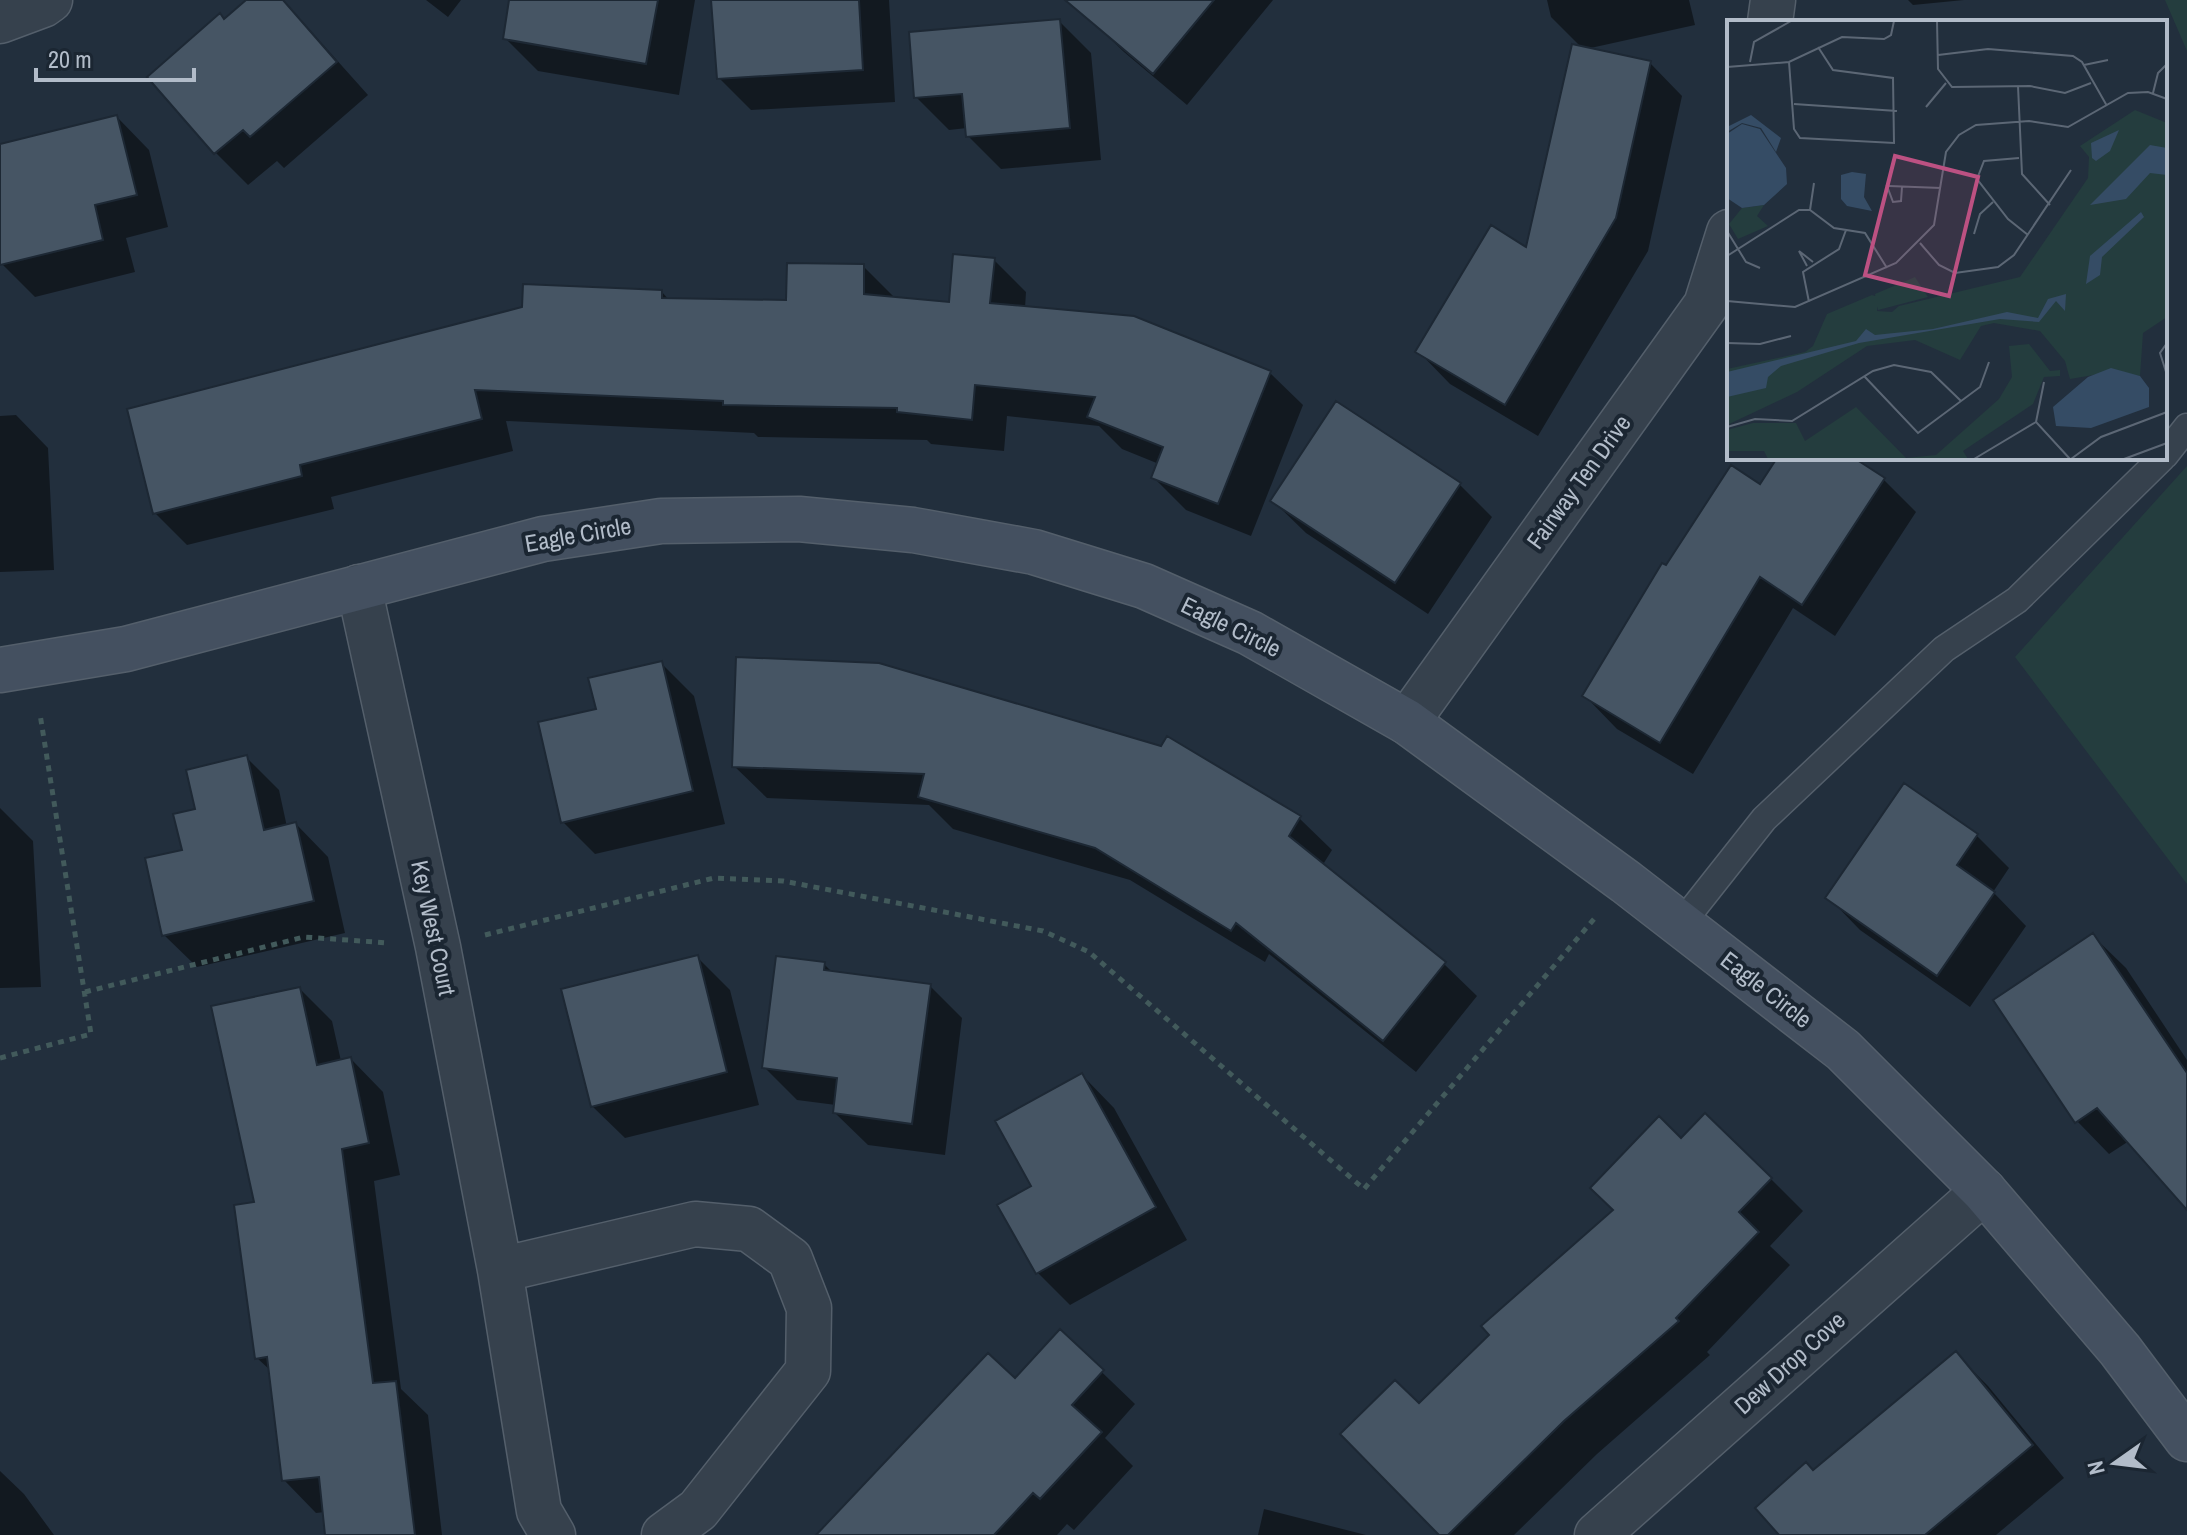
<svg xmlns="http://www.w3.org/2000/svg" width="2187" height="1535" viewBox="0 0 2187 1535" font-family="'Archivo Narrow',sans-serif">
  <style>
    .green { fill: #243d3e }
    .shadow { fill: #0007 }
    .building { fill: #465564; stroke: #1d2834; stroke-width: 2 }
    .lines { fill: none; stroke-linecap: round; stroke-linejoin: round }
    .lane-casing { stroke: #545f6b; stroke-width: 29 }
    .street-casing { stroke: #545f6b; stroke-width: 47 }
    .secondary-casing { stroke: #545f6b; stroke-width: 47 }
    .path { stroke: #425a5b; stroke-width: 5; stroke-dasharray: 6 6; stroke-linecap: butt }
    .lane { stroke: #36414d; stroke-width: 26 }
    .street { stroke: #36414d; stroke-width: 44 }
    .secondary { stroke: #445060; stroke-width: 44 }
    .labels { text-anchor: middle; stroke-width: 8; stroke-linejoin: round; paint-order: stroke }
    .street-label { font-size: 24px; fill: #b2bcc9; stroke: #1b2632 }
    .inset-road { fill: none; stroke: #5c6775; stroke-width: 2 }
    .view { fill: #bc5182; fill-opacity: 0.15; stroke: #bc5182; stroke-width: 4 }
    .inset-edge { fill: none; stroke: #b2bcc9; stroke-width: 4 }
  </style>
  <rect width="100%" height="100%" fill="#222f3d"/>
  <path class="green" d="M 2165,0 L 2187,0 L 2187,51 Z
    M 2187,466 L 2187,884 L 2015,657 Z"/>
  <path class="shadow" d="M 249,0 L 283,0 L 368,95 L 284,168 L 277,161 L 248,185 L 216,153 L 150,77 Z
    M 426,0 L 461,0 L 448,17 Z
    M 511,0 L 695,0 L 679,95 L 538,71 L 505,38 Z
    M 713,0 L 889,0 L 895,102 L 751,110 L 719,78 Z
    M 1108,0 L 1273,0 L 1187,105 L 1124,52 L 1091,20 Z
    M 1547,0 L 1689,0 L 1695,25 L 1586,49 L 1650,63 L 1682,96 L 1648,251 L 1538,436 L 1450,384 L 1418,351 L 1528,250 L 1582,48 L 1551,17 Z
    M 1908,0 L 1964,0 L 1913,5 Z
    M 1059,21 L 1091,53 L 1101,160 L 1001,169 L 968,136 L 967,128 L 949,130 L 916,97 Z
    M 117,117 L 149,150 L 168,227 L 126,238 L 135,272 L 35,297 L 2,264 L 0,255 L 0,146 Z
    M 994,260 L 1026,292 L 1025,308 L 1270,373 L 1303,405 L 1251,536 L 1186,510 L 1153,477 L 1159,464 L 1122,449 L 1099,426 L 1007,416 L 1004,451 L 931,444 L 927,440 L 758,437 L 754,433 L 506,421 L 513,451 L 331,497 L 334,509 L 187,545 L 155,513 L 662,292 L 669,300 L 788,302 L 863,266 L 896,299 L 951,304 Z
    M 16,415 L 48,448 L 54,570 L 0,572 L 0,416 Z
    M 1779,458 L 1850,458 L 1884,480 L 1916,512 L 1835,636 L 1793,608 L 1693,774 L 1617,729 L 1585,696 L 1666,568 L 1760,487 Z
    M 1459,484 L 1492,517 L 1428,614 L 1306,533 L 1273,501 Z
    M 738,659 L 1299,818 L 1332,850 L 1322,866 L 1444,964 L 1477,996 L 1416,1072 L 1269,954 L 1265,962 L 1130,880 L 953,829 L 929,805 L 767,798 L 734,766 Z
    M 661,663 L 694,696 L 725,824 L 595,854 L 563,822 L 598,710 Z
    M 247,758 L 279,790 L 287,827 L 296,824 L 328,857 L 345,933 L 197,967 L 164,935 L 184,851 L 198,811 Z
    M 1905,786 L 1977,836 L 2009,868 L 1993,892 L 2026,926 L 1970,1007 L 1860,930 L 1828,897 Z
    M 0,808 L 33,841 L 41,987 L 0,988 Z
    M 2093,936 L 2126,968 L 2187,1060 L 2187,1207 L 2129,1141 L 2109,1154 L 2077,1121 Z
    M 697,957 L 730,990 L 759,1105 L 625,1138 L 592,1106 Z
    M 824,964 L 833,973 L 930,986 L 962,1018 L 945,1155 L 868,1145 L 835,1113 L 836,1105 L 797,1100 L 764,1067 Z
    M 300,989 L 332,1021 L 341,1061 L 351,1059 L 383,1092 L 400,1175 L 374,1181 L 401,1389 L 428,1415 L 442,1535 L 327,1535 L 325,1512 L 316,1513 L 284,1480 L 271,1371 L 257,1358 L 256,1204 Z
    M 1082,1075 L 1114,1108 L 1187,1240 L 1070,1305 L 1038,1273 L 1034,1187 Z
    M 1771,1179 L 1803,1211 L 1770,1246 L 1790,1265 L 1707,1352 L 1710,1355 L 1597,1454 L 1514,1535 L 1441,1535 L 1419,1406 L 1616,1211 Z
    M 1060,1332 L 1135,1404 L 1105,1438 L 1133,1466 L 1074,1530 L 1067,1524 L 1057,1535 L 818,1535 L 1016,1381 Z
    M 1956,1354 L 1988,1386 L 2064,1478 L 1996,1535 L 1781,1535 L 1814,1472 Z
    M 0,1471 L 24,1494 L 54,1535 L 0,1535 Z
    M 1264,1509 L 1366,1535 L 1258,1535 Z"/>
  <path class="building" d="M 246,0 L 283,0 L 337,62 L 250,137 L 243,130 L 214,154 L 147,77 L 220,13 L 224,19 Z
    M 509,0 L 658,0 L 646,64 L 503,39 Z
    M 711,0 L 859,0 L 863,70 L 717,79 Z
    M 1065,0 L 1214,0 L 1153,74 Z
    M 1060,19 L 1070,128 L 966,137 L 962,94 L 914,98 L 909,32 Z
    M 1572,44 L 1651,61 L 1616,218 L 1505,405 L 1415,352 L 1491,225 L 1526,247 Z
    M 117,115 L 137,195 L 95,205 L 103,240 L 0,265 L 0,144 Z
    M 953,254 L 995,258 L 990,303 L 1134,316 L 1271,371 L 1218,504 L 1151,478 L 1163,447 L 1087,417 L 1095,397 L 975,385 L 972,420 L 897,412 L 897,408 L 723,405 L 723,401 L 475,390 L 482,419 L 300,465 L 302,476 L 153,514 L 127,409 L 522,307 L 523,284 L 662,290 L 662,298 L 786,300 L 787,263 L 864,264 L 864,294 L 949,302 Z
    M 1336,401 L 1461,483 L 1395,583 L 1270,501 Z
    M 1777,458 L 1854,458 L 1885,478 L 1802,605 L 1760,577 L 1660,743 L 1582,696 L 1662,563 L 1666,565 L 1731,465 L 1760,484 Z
    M 736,657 L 879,663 L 1161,746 L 1167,736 L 1301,816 L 1289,836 L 1446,962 L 1383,1041 L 1236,923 L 1231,931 L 1095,848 L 918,797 L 924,774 L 732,767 Z
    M 662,661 L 693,791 L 561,823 L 538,722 L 596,709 L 588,678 Z
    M 247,755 L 264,830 L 296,822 L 314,901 L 162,936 L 145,858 L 182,850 L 173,814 L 195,809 L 186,770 Z
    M 1904,783 L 1978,834 L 1957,865 L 1995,892 L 1937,976 L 1825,898 Z
    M 2093,933 L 2187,1073 L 2187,1210 L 2097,1108 L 2075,1123 L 1993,1000 Z
    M 698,955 L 727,1072 L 591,1107 L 561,989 Z
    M 776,956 L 825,962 L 824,970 L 931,984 L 912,1124 L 833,1113 L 837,1078 L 762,1068 Z
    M 300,987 L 317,1065 L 351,1057 L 369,1143 L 342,1149 L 373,1383 L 396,1381 L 415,1535 L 325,1535 L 319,1477 L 282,1481 L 267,1357 L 255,1359 L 234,1205 L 254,1202 L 211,1006 Z
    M 1082,1073 L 1156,1207 L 1036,1274 L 997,1205 L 1031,1186 L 995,1121 Z
    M 1705,1113 L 1772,1178 L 1739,1212 L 1759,1232 L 1676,1318 L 1679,1321 L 1564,1421 L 1448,1535 L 1439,1535 L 1340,1434 L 1395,1380 L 1419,1403 L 1489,1335 L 1481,1326 L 1613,1210 L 1590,1188 L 1659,1116 L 1681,1138 Z
    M 1060,1329 L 1104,1370 L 1072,1405 L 1102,1432 L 1040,1499 L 1033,1493 L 994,1535 L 816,1535 L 988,1353 L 1015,1378 Z
    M 1956,1351 L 2033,1445 L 1925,1535 L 1779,1535 L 1755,1508 L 1806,1462 L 1813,1470 Z"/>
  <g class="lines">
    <g class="lane-casing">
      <path id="lane" d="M 2165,455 L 2187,427
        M 1681,924 L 1764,819 L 1944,649 L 2017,600 L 2162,458"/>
    </g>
    <g class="street-casing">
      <path id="street" d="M 0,21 L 43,5 L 50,0
        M 1770,22 L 1773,0
        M 359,587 L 438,947 L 500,1270 L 539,1511 L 553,1535
        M 1407,722 L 1706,305 L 1729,232
        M 500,1270 L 695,1224 L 749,1229 L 790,1259 L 809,1308 L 808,1371 L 698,1510 L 664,1535
        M 1597,1535 L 1984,1191"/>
    </g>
    <g class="secondary-casing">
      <path id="secondary" d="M 0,670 L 126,649 L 543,539 L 661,521 L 799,519 L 913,530 L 1034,552 L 1144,586 L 1250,633 L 1407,722 L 1626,882 L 1843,1050 L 1984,1191 L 2120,1350 L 2187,1439"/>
    </g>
    <path class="path" d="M 485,935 L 714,878 L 783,881 L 1043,931 L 1089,952 L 1364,1189 L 1594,919
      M 85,992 L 304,937 L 389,943
      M 0,1058 L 91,1034 L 40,714"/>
    <use href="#lane" class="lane"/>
    <use href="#street" class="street"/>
    <use href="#secondary" class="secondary"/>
  </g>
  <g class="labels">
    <g class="street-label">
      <text transform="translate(1579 482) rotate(-54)" y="8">Fairway Ten Drive</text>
      <text transform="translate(578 535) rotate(-10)" y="8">Eagle Circle</text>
      <text transform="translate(1231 627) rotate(26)" y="8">Eagle Circle</text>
      <text transform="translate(433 928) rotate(78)" y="8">Key West Court</text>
      <text transform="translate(1766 990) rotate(38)" y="8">Eagle Circle</text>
      <text transform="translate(1790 1363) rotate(-42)" y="8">Dew Drop Cove</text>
    </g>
  </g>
  <g transform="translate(1727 20)">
    <rect width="440" height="440" fill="#222f3d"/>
    <path d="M 408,90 L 440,103 L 440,297 L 416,313 L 413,356 L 390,351 L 343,359 L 338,341 L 313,311 L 267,303 L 254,306 L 233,340 L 188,320 L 140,326 L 70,372 L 0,405 L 0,349 L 78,332 L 86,326 L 100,294 L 145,275 L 151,277 L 150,291 L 165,292 L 172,286 L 293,257 L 361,158 L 362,137 L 353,126 ZM 37,185 L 30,196 L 41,206 L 11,219 L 2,204 L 15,188 ZM 188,257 L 201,277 L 151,290 L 148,274 ZM 302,324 L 323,351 L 333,350 L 333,356 L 317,357 L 306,384 L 236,431 L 241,439 L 41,439 L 37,431 L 0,431 L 0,410 L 26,403 L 69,403 L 78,421 L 129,387 L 179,438 L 209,435 L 272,379 L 285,357 L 282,326 Z" fill="#243d3e"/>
    <path d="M 24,95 L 54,118 L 49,132 L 34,108 L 15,103 L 0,112 L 0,107 ZM 15,104 L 33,109 L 59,148 L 60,164 L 37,185 L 15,188 L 0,178 L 0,114 ZM 392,110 L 383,131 L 369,141 L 365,138 L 364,123 ZM 423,125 L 440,128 L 440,155 L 423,153 L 399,179 L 363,185 ZM 125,152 L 139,154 L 137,177 L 145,191 L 120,186 L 114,179 L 114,155 ZM 414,192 L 417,197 L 375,237 L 373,255 L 359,264 L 363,236 ZM 339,274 L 338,291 L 329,281 L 312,302 L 273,299 L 132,323 L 54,346 L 41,357 L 39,368 L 0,377 L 0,352 L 129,321 L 139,309 L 148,315 L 206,309 L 280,292 L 311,298 L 321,279 ZM 384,348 L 413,356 L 422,368 L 422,387 L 364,408 L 329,406 L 326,387 L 361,357 Z" fill="#354c65"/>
    <path class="inset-road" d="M 210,1 L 211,49 L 225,67 L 303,66 L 338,73 L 364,63M 211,35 L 261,29 L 346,36 L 355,42 L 380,86M 23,42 L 27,22 L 64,1M 62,42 L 67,109 L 73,118 L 167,123 L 166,58 L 106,50 L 91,27M 357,45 L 381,40M 0,47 L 62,42 L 115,17 L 157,19 L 164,15 L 167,1M 291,66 L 295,154 L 323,185M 426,73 L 431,53 L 440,44M 67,84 L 170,91M 199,87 L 219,63M 292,138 L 257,141 L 250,159 L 281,199 L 301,215M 175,167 L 174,181 L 166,182 L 160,166 L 162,166 L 214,168M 83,190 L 87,163M 0,211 L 19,242 L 33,248M 247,214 L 253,194 L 266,182M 193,223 L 212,245 L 228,253 L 271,247 L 287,235 L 344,150M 0,236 L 72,190 L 83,190 L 107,208 L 138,213 L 160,248M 80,246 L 72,231 L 86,242M 0,281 L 68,287 L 169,243 L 207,205 L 219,132 L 232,115 L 249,105 L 302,101 L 341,107 L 401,73 L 421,72 L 440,79M 82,282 L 76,252 L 112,229 L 119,210M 0,323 L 33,324 L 64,316M 440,323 L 433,333 L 440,355M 137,356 L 191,413 L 253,367 L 262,342M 317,362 L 309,402 L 343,439M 0,407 L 28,399 L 65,401 L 146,351 L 167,345 L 204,352 L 234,381M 247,439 L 309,402M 344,439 L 374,417 L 440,392M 397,439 L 440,423"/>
    <path class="view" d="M 168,136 L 251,157 L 222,276 L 138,255 Z"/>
    <rect width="440" height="440" class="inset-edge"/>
  </g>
  <g transform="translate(2115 1463) rotate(256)" stroke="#1b2632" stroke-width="6" paint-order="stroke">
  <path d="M0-6L14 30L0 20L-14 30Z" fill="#b2bcc9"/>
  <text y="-12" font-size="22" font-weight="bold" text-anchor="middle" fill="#b2bcc9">N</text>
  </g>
  <path d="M36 68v12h158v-12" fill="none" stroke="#b2bcc9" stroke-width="4"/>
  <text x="48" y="68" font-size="24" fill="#b2bcc9" stroke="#1b2632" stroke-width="6" paint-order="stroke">20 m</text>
</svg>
